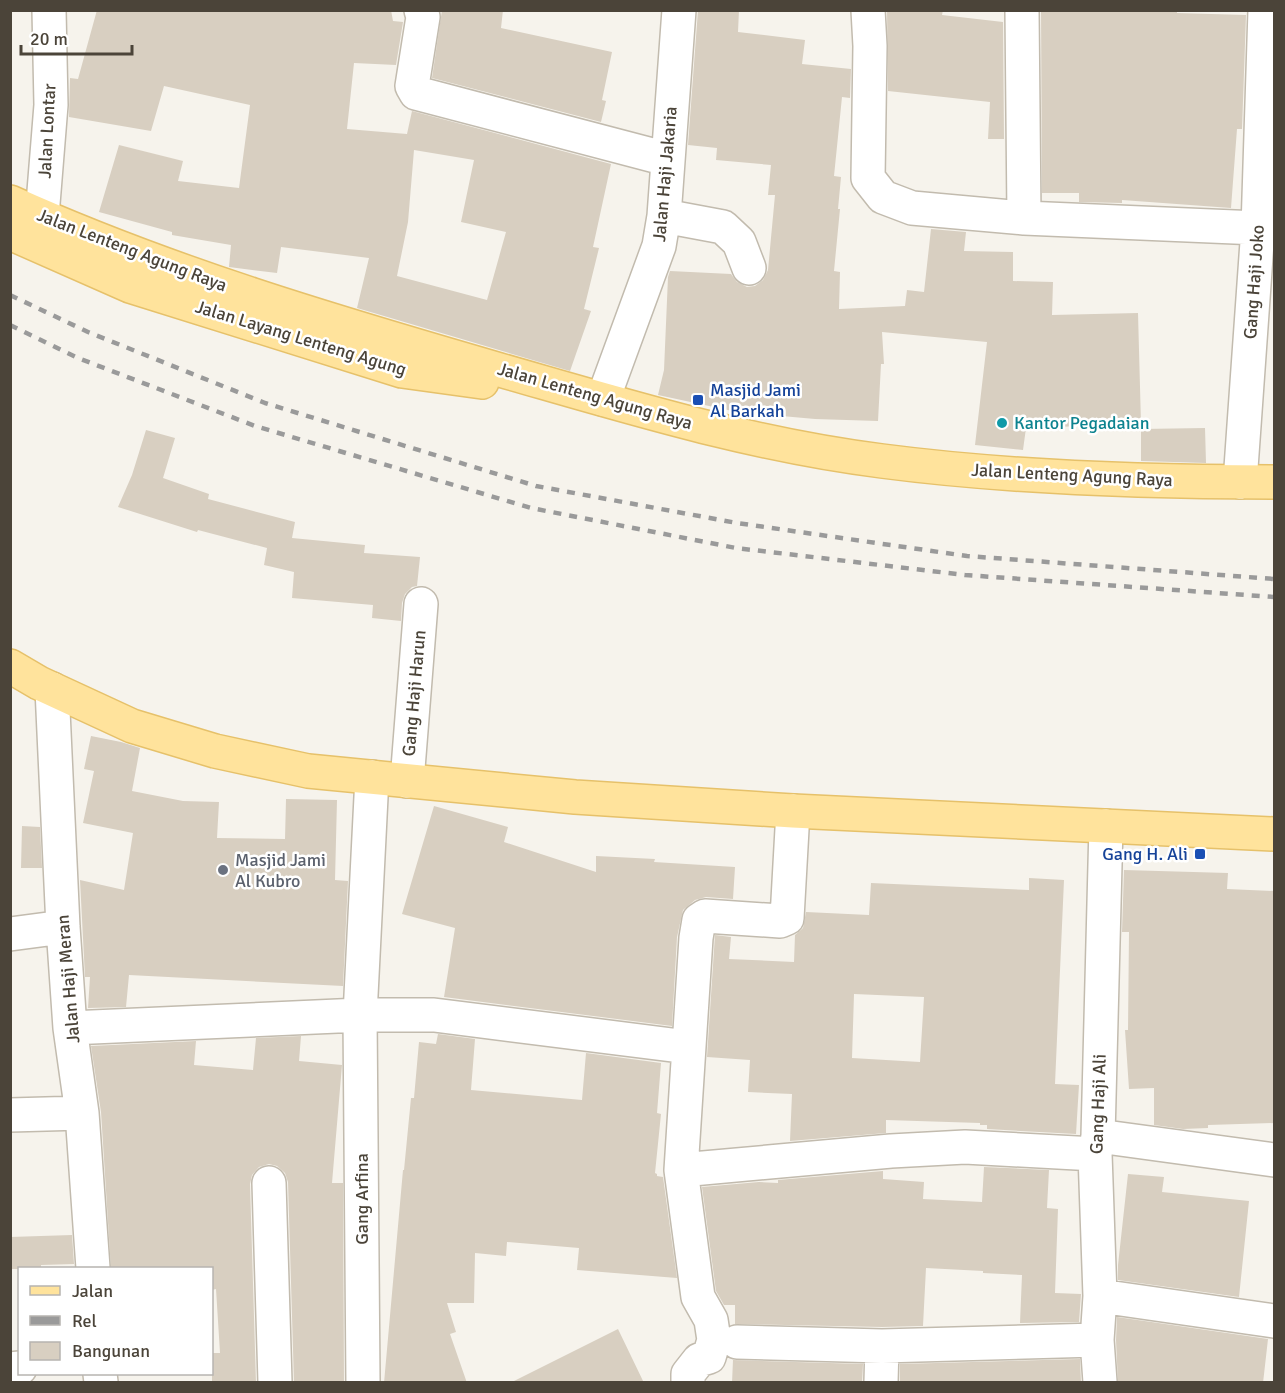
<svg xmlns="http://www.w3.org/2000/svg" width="1285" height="1393" viewBox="0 0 1285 1393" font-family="Signika,sans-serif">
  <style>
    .building { fill: #d8cfc1; fill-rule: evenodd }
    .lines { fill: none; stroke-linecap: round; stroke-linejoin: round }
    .minor-casing { stroke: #c2bbae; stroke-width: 36 }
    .major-casing { stroke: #e6c16a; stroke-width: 36 }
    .minor { stroke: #fff; stroke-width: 33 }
    .major { stroke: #ffe39c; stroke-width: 33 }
    .rail { stroke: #9a9a9a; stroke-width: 4.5; stroke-dasharray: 8 8; stroke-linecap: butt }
    .transit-dot { fill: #1a4fb4; stroke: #fff; stroke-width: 2 }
    .culture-dot { fill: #0f9aa8; stroke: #fff; stroke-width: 2 }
    .worship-dot { fill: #6b7280; stroke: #fff; stroke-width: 2 }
    .labels { text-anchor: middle; stroke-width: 5; stroke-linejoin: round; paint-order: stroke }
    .street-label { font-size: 18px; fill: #4b4439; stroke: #fff }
    .transit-label { font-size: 18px; fill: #164399; stroke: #fff; text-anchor: start }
    .culture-label { font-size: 18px; fill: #0d838f; stroke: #fff; text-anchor: start }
    .worship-label { font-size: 18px; fill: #5b616d; stroke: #fff; text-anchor: start }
  </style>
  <rect width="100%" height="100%" fill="#f6f3ec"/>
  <path class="building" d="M 97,10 L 391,10 L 393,21 L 403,22 L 396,65 L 354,63 L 347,129 L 407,134 L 412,111 L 611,164 L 593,247 L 599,248 L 584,309 L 591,311 L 570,371 L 357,308 L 369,258 L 281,247 L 277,273 L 229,267 L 231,245 L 172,235 L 172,232 L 99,212 L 119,145 L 183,161 L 178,181 L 239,188 L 250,105 L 164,86 L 151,131 L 69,117 L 70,78 L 78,79 ZM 414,150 L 474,160 L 461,222 L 506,232 L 487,300 L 397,276 L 408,222 Z
    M 442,10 L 503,10 L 501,28 L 612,52 L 602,100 L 606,101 L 601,122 L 432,78 Z
    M 698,10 L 739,10 L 738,32 L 805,40 L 802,64 L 851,69 L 850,98 L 842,97 L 834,176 L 841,177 L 838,209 L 840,209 L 834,271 L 840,272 L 839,309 L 905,306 L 907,290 L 924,292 L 931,229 L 966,232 L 964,251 L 1013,252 L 1013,281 L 1053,282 L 1052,315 L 1138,313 L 1141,424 L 1026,428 L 1023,450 L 975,445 L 987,342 L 882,332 L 884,364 L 881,364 L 878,421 L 815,419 L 737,412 L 658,395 L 664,370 L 668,277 L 670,271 L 731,274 L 737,282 L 747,287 L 755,286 L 763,280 L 768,270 L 775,195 L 768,195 L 771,165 L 716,160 L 717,148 L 688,145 Z
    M 887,10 L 943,10 L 942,15 L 1003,22 L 1004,139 L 988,139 L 990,102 L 888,91 Z
    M 1041,10 L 1177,10 L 1177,13 L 1246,15 L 1242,129 L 1237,129 L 1231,208 L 1122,200 L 1122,203 L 1079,202 L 1079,193 L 1042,193 Z
    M 1205,428 L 1206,463 L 1141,461 L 1141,429 Z
    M 146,430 L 175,438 L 163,478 L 209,494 L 208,499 L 295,522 L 292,538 L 365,545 L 364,553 L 420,557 L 417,586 L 412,587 L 405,594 L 402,603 L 401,621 L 372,618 L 373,605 L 292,598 L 294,572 L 264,565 L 267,548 L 198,530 L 197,532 L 118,507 L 132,475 Z
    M 91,736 L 121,742 L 140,748 L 132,791 L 183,801 L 219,802 L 217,838 L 285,839 L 286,799 L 337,800 L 335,880 L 348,881 L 343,986 L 129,975 L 126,1007 L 88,1008 L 90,977 L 85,977 L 80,880 L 124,890 L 133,833 L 83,823 L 94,771 L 84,769 Z
    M 434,806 L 508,827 L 504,842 L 596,872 L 596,856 L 655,859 L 654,862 L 735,867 L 733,899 L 706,897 L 695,900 L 683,910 L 677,937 L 672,1026 L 444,997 L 455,928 L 402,914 Z
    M 22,826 L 40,827 L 42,868 L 21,868 Z
    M 1124,870 L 1228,873 L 1227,889 L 1275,891 L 1275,1123 L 1208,1125 L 1208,1128 L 1183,1129 L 1154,1125 L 1154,1088 L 1129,1089 L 1125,1030 L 1128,1030 L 1129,932 L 1122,932 Z
    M 1029,878 L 1064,880 L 1055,1084 L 1079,1085 L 1076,1134 L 987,1129 L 987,1125 L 980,1125 L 980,1123 L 886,1120 L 886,1133 L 790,1141 L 792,1094 L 748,1092 L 750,1060 L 707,1057 L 715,935 L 731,937 L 729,959 L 794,962 L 795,935 L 803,928 L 806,912 L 869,915 L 871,883 L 1029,890 ZM 854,994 L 924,997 L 920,1062 L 852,1058 Z
    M 438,1034 L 475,1039 L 471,1090 L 582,1100 L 586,1053 L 661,1063 L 657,1113 L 661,1114 L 655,1173 L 657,1174 L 657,1176 L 663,1177 L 677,1278 L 577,1270 L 579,1248 L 507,1242 L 506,1256 L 475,1253 L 474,1303 L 447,1303 L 456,1332 L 450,1334 L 467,1383 L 384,1383 L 403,1170 L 404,1170 L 411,1098 L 414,1098 L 419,1042 L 436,1044 Z
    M 301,1036 L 299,1061 L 342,1065 L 332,1183 L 343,1183 L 344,1383 L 294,1383 L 288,1182 L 285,1173 L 277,1166 L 269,1164 L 259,1167 L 252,1175 L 250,1184 L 256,1383 L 212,1383 L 212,1353 L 220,1353 L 216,1289 L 212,1290 L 212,1269 L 111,1269 L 101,1112 L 91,1046 L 196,1041 L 194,1065 L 253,1070 L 256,1038 Z
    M 984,1167 L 1049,1170 L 1047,1208 L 1058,1209 L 1055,1293 L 1081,1294 L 1079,1322 L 1020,1323 L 1022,1275 L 983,1273 L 983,1271 L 926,1268 L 923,1326 L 882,1327 L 735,1324 L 735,1305 L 724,1305 L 716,1291 L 702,1187 L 759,1182 L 778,1183 L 778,1180 L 883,1171 L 883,1179 L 924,1182 L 923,1199 L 982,1202 Z
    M 1128,1174 L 1164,1177 L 1162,1192 L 1249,1201 L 1239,1297 L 1118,1280 L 1118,1265 Z
    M 72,1235 L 74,1264 L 41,1265 L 41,1269 L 10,1269 L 10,1237 Z
    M 1117,1317 L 1268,1339 L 1263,1383 L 1118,1383 L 1116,1340 Z
    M 618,1329 L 644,1383 L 510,1383 Z
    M 1080,1359 L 1081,1383 L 900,1383 L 900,1364 Z
    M 733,1360 L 863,1364 L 862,1383 L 732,1383 Z"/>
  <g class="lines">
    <g class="minor-casing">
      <path id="minor" d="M 421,10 L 423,17 L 412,86 L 416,93 L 667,159
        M 868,10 L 870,46 L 868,178 L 883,197 L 912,208 L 1024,218 L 1258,228
        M 1022,10 L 1024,218
        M 42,216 L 51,105 L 49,10
        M 664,216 L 723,227 L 739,242 L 749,268
        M 603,399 L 659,246 L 664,216 L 679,10
        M 1240,482 L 1258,228 L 1265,10
        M 52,689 L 63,927 L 70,1028 L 82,1113 L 93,1268
        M 407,781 L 421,604
        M 10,934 L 63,927
        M 70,1028 L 360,1015 L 434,1015 L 688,1047
        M 10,1115 L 82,1113
        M 1098,1136 L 1274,1160
        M 681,1170 L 891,1151 L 965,1147 L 1095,1154
        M 269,1183 L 275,1382
        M 1100,1296 L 1274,1321
        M 737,1342 L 882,1346 L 1097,1340
        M 10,1369 L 20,1368
        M 100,1374 L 101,1382
        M 363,1382 L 360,1015 L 372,777
        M 688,1382 L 688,1374 L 699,1360 L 709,1357 L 714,1340 L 711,1320 L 698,1297 L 681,1170 L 696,938 L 699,920 L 705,916 L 780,921 L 787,918 L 793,811
        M 881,1382 L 882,1346
        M 1100,1382 L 1097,1340 L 1100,1296 L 1095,1154 L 1098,1136 L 1106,826"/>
    </g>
    <g class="major-casing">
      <path id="major" d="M 10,202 C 168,273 334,322 500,370 C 626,406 752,445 882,461 C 1012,478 1144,482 1274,482
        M 10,233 L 130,286 L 402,371 L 482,382
        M 10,666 L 39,683 L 132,726 L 215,751 L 308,771 L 575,797 L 793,811 L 1274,834"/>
    </g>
    <use href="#minor" class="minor"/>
    <use href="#major" class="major"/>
    <path class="rail" d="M 10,295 L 88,332 L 265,403 L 536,486 L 737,523 L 967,556 L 1274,579
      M 10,325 L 78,358 L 255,426 L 531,508 L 736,548 L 965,575 L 1274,597"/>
  </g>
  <g class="transit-dot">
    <rect x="692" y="394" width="12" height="12" rx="3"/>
    <rect x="1194" y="848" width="12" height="12" rx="3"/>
  </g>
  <circle class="culture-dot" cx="1002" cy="423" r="6"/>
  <circle class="worship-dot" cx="223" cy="870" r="6"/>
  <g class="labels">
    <g class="street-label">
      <text transform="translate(47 131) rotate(-87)" y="6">Jalan Lontar</text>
      <text transform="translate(665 174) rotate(-85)" y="6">Jalan Haji Jakaria</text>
      <text transform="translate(132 250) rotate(21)" y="6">Jalan Lenteng Agung Raya</text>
      <text transform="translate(1254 282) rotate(-86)" y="6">Gang Haji Joko</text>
      <text transform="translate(301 338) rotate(17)" y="6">Jalan Layang Lenteng Agung</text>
      <text transform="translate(595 396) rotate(16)" y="6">Jalan Lenteng Agung Raya</text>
      <text transform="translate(1072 475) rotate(3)" y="6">Jalan Lenteng Agung Raya</text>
      <text transform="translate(414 693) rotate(-85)" y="6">Gang Haji Harun</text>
      <text transform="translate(68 979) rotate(-95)" y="6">Jalan Haji Meran</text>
      <text transform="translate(1098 1104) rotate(-88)" y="6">Gang Haji Ali</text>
      <text transform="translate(362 1199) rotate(-90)" y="6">Gang Arfina</text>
    </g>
    <g class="transit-label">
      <text x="710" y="396">Masjid Jami<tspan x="710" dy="21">Al Barkah</tspan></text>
      <text x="1188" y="860" text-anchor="end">Gang H. Ali</text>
    </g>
    <g class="culture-label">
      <text x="1014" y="429">Kantor Pegadaian</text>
    </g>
    <g class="worship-label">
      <text x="235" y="866">Masjid Jami<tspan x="235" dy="21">Al Kubro</tspan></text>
    </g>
  </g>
  <rect width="1285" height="1393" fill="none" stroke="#4b4439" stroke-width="24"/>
  <rect x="18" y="1267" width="195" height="108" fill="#ffffff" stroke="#b7b4b0" stroke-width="1.5"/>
  <rect x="30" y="1286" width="30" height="9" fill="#ffe39c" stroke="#b7b4b0" stroke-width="1.5"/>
  <text x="72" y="1297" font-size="18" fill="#4b4439">Jalan</text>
  <rect x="30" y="1316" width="30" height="9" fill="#9a9a9a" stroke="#b7b4b0" stroke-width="1.5"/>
  <text x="72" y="1327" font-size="18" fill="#4b4439">Rel</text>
  <rect x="30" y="1342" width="30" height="18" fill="#d8cfc1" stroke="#b7b4b0" stroke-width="1.5"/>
  <text x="72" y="1357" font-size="18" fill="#4b4439">Bangunan</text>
  <path d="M21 45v9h111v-9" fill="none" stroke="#4b4439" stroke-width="3"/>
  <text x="30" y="45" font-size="18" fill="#4b4439" stroke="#ffffff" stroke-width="4.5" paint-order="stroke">20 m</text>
</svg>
